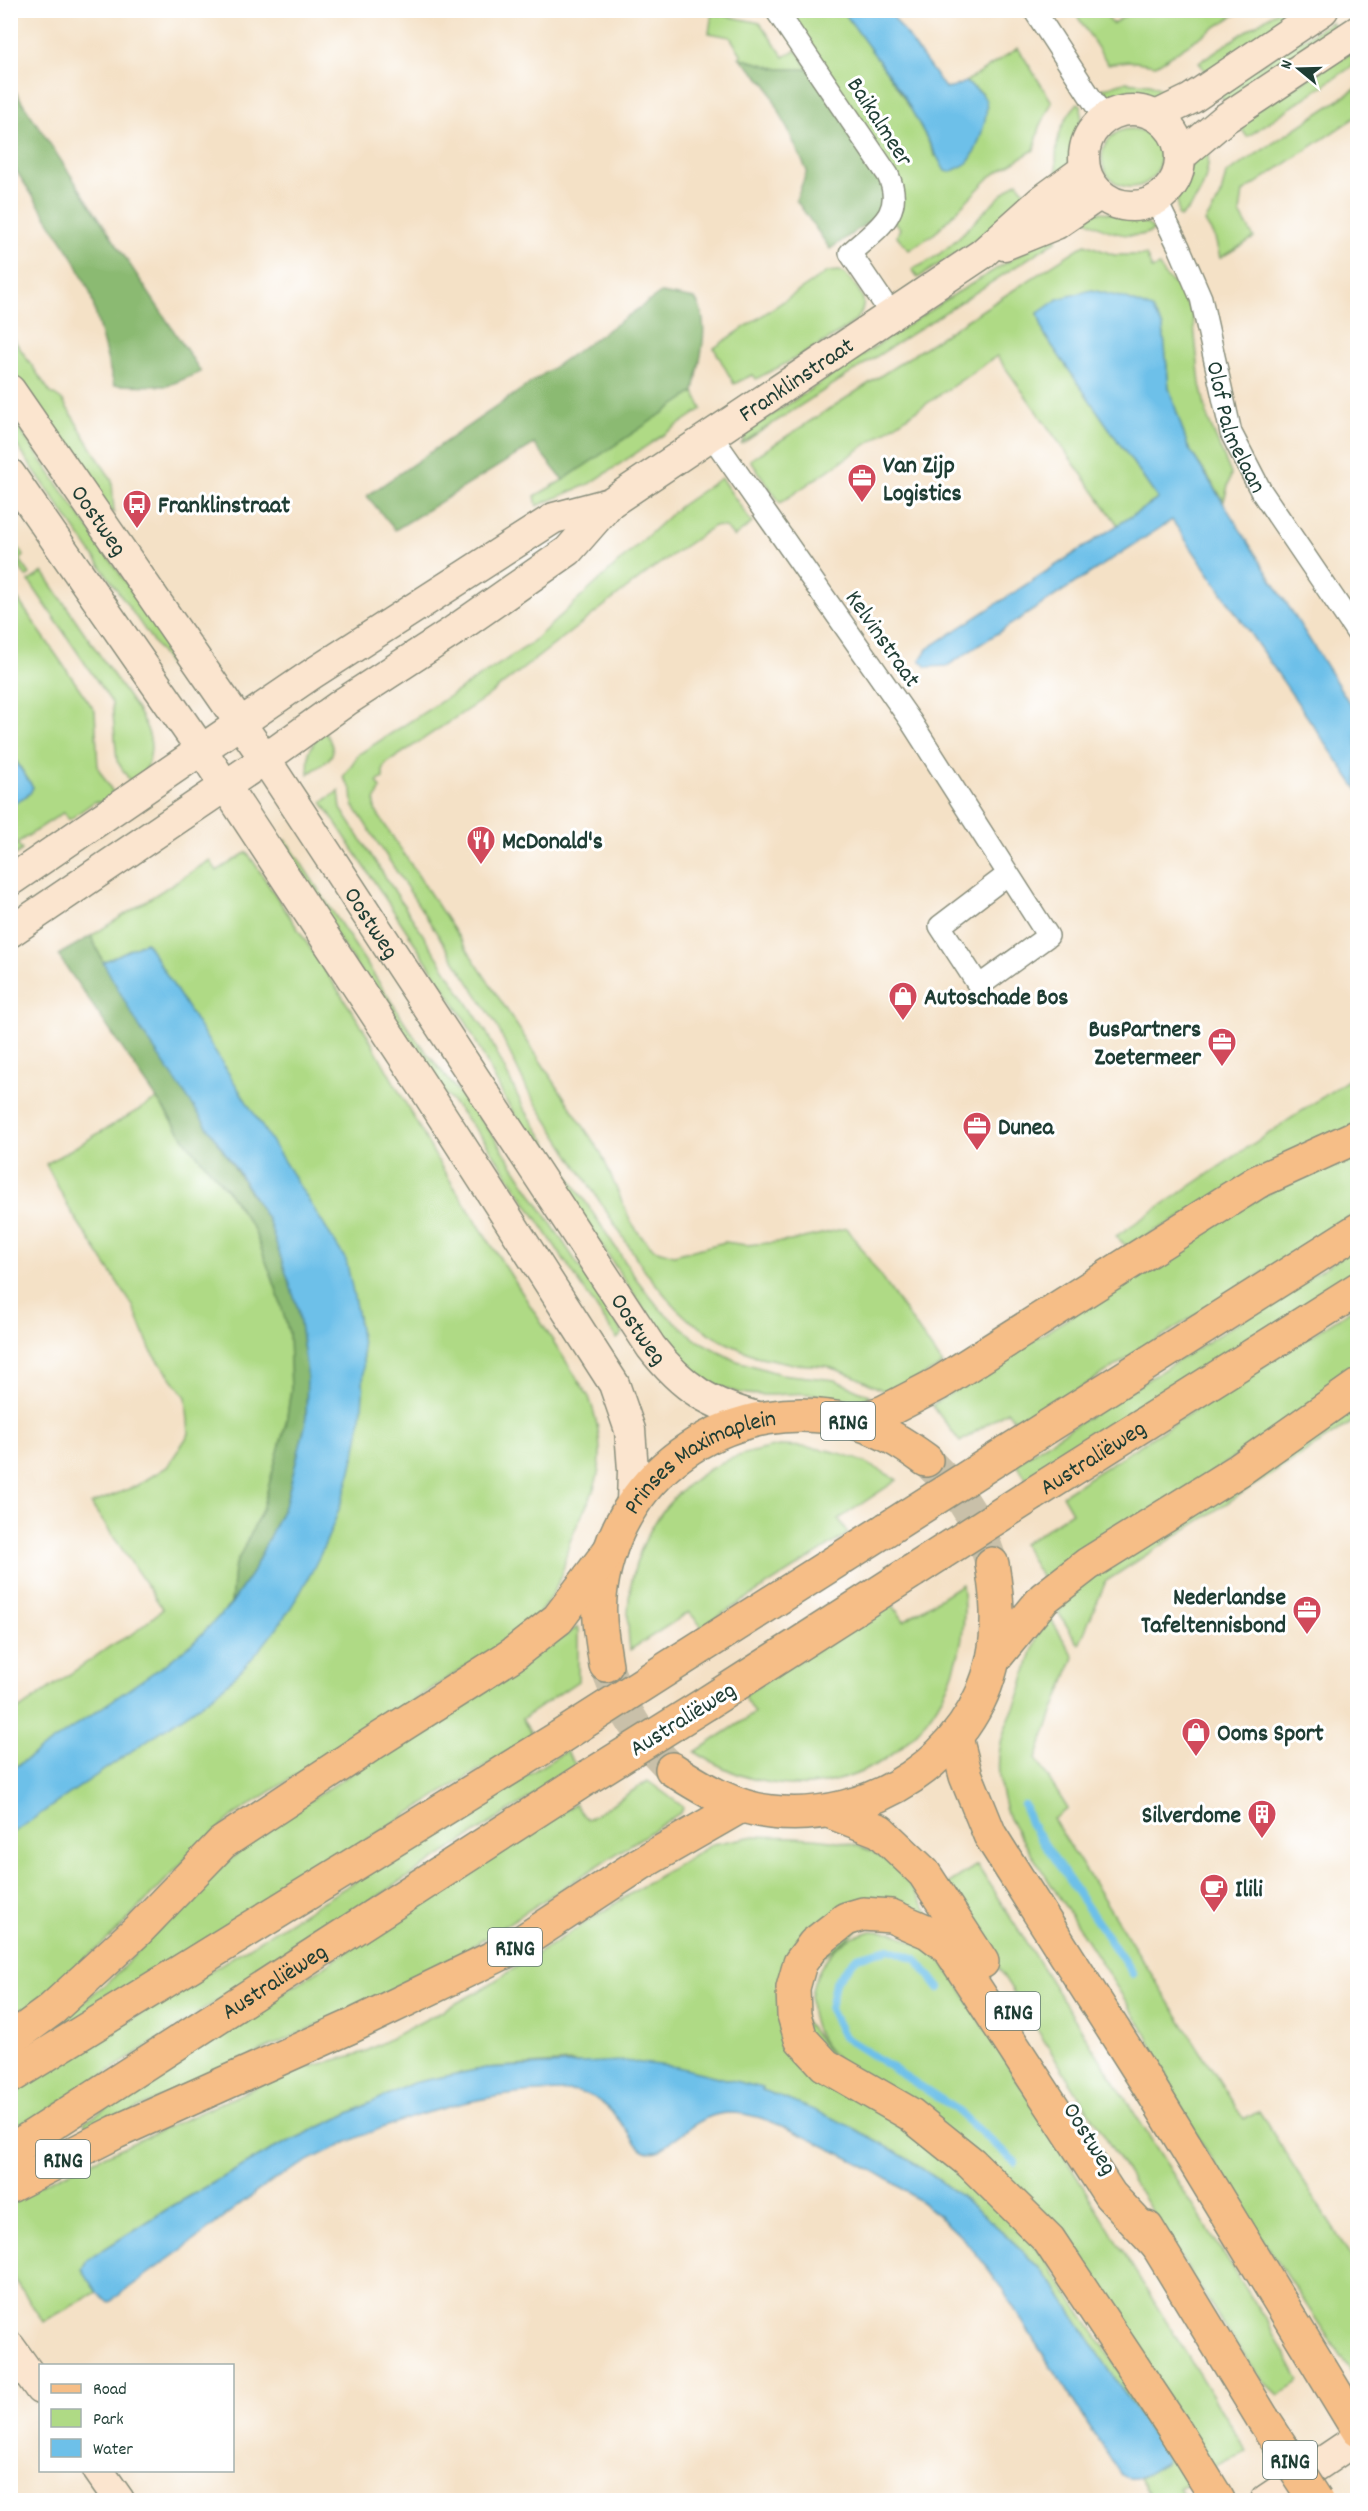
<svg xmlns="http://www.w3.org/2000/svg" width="1368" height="2511" viewBox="0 0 1368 2511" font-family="Dekko,sans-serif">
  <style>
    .green { fill: #afda85; stroke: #678c5c; stroke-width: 1.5 }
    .forest { fill: #8bba72; stroke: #557c53; stroke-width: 1.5 }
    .water { fill: #6dc0e9; stroke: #467e8e; stroke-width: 1.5 }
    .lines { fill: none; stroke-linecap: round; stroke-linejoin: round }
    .stream { stroke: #6dc0e9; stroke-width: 8 }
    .primary-tunnel { stroke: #c9c0a9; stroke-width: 33; stroke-dasharray: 33 16; stroke-linecap: butt }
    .street-casing { stroke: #8a8f7d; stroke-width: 24 }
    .secondary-casing { stroke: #8a8f7d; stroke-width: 33 }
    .primary-casing { stroke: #8a8f7d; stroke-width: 36 }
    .street { stroke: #fff; stroke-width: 21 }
    .secondary { stroke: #fbe5cf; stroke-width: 30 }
    .primary { stroke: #f6be87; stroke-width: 33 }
    .primary-bridge-casing { stroke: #8a8f7d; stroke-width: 36; stroke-linecap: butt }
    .primary-bridge { stroke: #f6be87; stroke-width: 33 }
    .labels { text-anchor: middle; stroke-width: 6; stroke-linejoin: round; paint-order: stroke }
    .shield { fill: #fff; stroke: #627771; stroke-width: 1.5 }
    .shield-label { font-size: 22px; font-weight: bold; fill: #1f3d34 }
    .street-label { font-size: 24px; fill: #1f3d34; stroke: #fff }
    .poi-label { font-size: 24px; font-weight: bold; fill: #1f3d34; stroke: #fff; text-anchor: start }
  </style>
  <rect width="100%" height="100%" fill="#fff"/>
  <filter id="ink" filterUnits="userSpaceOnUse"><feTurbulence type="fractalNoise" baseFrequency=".0167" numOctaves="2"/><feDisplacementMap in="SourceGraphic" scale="12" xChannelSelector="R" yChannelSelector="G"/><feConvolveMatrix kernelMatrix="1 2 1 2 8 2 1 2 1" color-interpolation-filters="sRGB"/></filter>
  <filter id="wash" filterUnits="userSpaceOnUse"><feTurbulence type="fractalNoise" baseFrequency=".008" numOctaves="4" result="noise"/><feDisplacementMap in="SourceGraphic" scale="24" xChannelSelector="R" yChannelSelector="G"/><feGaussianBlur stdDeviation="1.35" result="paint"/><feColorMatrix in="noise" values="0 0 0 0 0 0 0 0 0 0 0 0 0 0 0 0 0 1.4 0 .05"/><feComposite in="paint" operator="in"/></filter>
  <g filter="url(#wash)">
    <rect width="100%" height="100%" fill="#f4e1c6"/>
    <path class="green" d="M 788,11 L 843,11 C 876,57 912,103 935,156 L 982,93 L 965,82 L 1018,48 L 1052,102 L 1040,127 L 1034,150 L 991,176 L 934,234 L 909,250 L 897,236 L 900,228 L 895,223 Z
      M 1074,11 L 1104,11 L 1112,24 L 1133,11 L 1241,11 L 1156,65 L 1129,61 L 1108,64 Z
      M 1277,11 L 1309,11 L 1208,77 L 1199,62 Z
      M 712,13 L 760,23 L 784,57 L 796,50 L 809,69 L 779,69 L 740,58 L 741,54 L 730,37 L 709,33 Z
      M 1331,22 L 1336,29 L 1228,107 L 1217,90 Z
      M 1350,53 L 1354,60 L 1351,67 L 1247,137 L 1237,122 Z
      M 1124,82 L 1150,84 L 1176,96 C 1153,103 1120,108 1102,89 Z
      M 1357,88 L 1357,116 L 1243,192 L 1240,213 L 1254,238 L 1220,258 L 1215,238 L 1205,222 L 1220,198 L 1226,174 Z
      M 1078,103 L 1081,105 C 1083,126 1077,163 1057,175 C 1054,147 1058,124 1078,103 Z
      M1102 158a29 29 0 1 1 58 0a29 29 0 1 1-58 0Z
      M 1208,149 C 1210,177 1201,199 1180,217 L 1178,216 L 1177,199 L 1185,185 L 1188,167 Z
      M 1017,182 L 1030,198 L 966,247 L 918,278 L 912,269 C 955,253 981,208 1017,182 Z
      M 1097,212 C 1116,213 1140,215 1154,230 C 1133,243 1102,230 1084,218 Z
      M 1053,234 L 1057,240 L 741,444 L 749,430 L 947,299 Z
      M 1085,244 L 1114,255 L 1146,255 L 1152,269 L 1159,266 L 1164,275 L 1182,291 L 1193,317 L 1200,384 L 1208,419 L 1231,474 L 1224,501 L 1188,447 L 1169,388 L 1163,327 L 1038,313 L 1044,334 L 1158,499 L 1118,525 L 997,356 L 780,503 L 750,460 Z
      M 839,271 C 847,274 850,279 856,286 C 863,296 867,304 859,316 C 848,333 777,368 756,379 L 752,375 L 734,384 L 714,348 L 827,272 Z
      M 10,334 L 50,392 L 63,401 L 112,481 L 114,513 L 106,508 L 11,369 Z
      M 694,392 L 702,409 L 591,483 L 537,506 L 535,496 L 563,480 Z
      M 10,415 L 192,678 L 183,685 L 11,437 Z
      M 721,478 L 752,523 L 734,537 L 725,527 L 714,526 L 652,569 L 485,698 L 387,763 L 383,768 L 383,778 L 377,782 L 381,788 L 375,801 L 375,810 L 601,1153 L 630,1220 L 640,1235 L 654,1249 L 674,1255 L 725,1242 L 746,1245 L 791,1241 L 847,1228 L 943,1365 L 890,1394 L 854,1376 L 826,1366 L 793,1364 L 756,1356 L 720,1340 L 689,1320 L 675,1307 L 645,1271 L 528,1091 L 495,1022 L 353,805 L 352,790 L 343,777 L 359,754 L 529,645 L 680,506 Z
      M 10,521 L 17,534 L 12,538 L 24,556 L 20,560 L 30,574 L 26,577 L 11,554 Z
      M 43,572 L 135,707 C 156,738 157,758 134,787 L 117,761 L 112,703 L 29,581 Z
      M 10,588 L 95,711 L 98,768 L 117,799 L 111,802 L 94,802 L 69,820 L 64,812 L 17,843 L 22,850 L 11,858 L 11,806 L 30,793 L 33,787 L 11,753 Z
      M 322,727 C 340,755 335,756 308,774 L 309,752 Z
      M 339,791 L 341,809 L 487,1033 L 523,1107 L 637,1280 L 660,1309 L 695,1339 L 734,1360 L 780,1374 L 835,1380 L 869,1395 L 869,1398 C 850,1402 829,1396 810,1394 C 796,1392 782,1395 768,1395 C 724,1396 707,1382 674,1355 L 506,1101 L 465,1020 L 322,802 Z
      M 286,840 L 415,1038 L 493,1135 L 623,1333 L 617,1339 L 485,1141 L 434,1080 L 276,847 Z
      M 247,852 L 365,1031 L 442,1168 L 589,1397 C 600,1427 605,1458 594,1488 C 588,1506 577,1522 571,1539 C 567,1548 566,1557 564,1566 C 557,1591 543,1611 525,1629 L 234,1815 L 189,1856 L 114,1934 L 11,2023 L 11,1834 L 191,1710 L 324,1546 L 346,1487 L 353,1459 L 362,1402 L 363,1358 L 358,1316 L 146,942 L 103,962 L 91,936 L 210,860 L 217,871 Z
      M 1357,1074 L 1357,1126 L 1126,1246 L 1116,1236 Z
      M 157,1099 L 188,1144 L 226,1189 L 254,1230 L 276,1288 L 289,1333 L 291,1389 L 286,1423 L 262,1510 L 234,1568 L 231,1604 L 195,1641 L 167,1663 L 11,1770 L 11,1715 L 112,1645 L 134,1633 L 163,1609 L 91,1504 L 136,1486 L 167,1467 L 189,1434 L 186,1397 L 151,1351 L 133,1306 L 70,1210 L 46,1164 Z
      M 1357,1146 L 1357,1213 L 1019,1427 L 1007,1411 L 960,1442 L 932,1405 L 1234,1212 Z
      M 1357,1247 L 1357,1274 L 1027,1480 L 1016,1463 Z
      M 1357,1306 L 1357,1375 L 1045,1584 L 1023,1544 L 1072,1512 L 1062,1495 Z
      M 1357,1397 L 1357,1419 L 1106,1581 L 1079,1645 L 1058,1612 L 1063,1607 L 1059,1599 Z
      M 779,1446 C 827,1446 857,1455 897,1480 L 839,1519 L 848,1534 L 702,1627 L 689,1612 L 630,1650 C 620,1572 649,1500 721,1463 C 740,1454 759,1450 779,1446 Z
      M 962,1584 C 979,1700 881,1808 761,1781 C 737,1776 716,1765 695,1752 L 755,1713 L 743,1695 L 892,1604 L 904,1621 Z
      M 1047,1613 L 1074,1657 L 1036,1758 L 1068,1809 L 1053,1819 L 1244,2120 L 1259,2111 L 1357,2266 L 1356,2379 L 1235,2198 L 1187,2119 L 1145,2031 L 1009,1819 C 999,1790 994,1762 1004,1732 C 1008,1719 1015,1707 1020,1693 C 1028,1665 1034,1640 1047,1613 Z
      M 578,1627 L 578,1681 L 522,1719 L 533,1736 L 40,2044 L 36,2039 L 113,1978 L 196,1889 L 266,1829 Z
      M 566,1751 L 577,1767 L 11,2135 L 11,2094 Z
      M 648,1781 L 682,1806 L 683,1809 L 680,1813 L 434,1971 L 89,2131 L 84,2122 L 575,1804 L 587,1820 Z
      M 755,1836 C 803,1838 864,1833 900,1872 C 914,1888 925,1908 937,1926 L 890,1905 L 781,1989 L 862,2097 L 1018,2219 L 1193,2480 L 1180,2488 L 1188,2500 L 1150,2500 L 1149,2494 L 1139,2478 L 1165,2463 L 1053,2284 C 999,2221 929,2167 855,2129 C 825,2113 792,2102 761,2090 L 762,2088 L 571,2062 L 486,2068 L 413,2083 L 271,2150 L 169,2208 L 87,2260 L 82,2269 L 97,2292 L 43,2322 L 11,2273 L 10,2204 L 19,2199 L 18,2195 L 287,2073 L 365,2052 L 479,1991 L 652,1880 L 713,1844 Z
      M 977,1865 L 1272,2330 L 1299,2381 L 1278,2395 L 1261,2379 L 1226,2329 L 946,1885 Z
      M 872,1931 L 893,1932 L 936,1954 L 957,1983 L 1247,2452 L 1207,2469 L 1094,2290 L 837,2059 C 828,2049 818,2038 814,2025 C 803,1991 821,1955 850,1938 C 857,1935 865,1933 872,1931 Z"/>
    <path class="forest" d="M 740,58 L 779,69 L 809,69 L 887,187 L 880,214 L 830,249 L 796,200 L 807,171 L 767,85 Z
      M 10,85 L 11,85 L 201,372 L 167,386 L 114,385 L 90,292 L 73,257 L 11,163 Z
      M 661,293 L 695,299 C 713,323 698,364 694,392 L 563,480 L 534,444 L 395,530 L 367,496 Z
      M 91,936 L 103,962 L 269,1222 L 298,1309 L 307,1373 L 306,1422 L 286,1502 L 252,1573 L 231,1604 L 234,1568 L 262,1510 L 286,1423 L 291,1389 L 289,1333 L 276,1288 L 254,1230 L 226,1188 L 188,1144 L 58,955 Z"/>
    <path class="water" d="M 843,11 L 889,11 L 945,88 L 952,88 L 965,82 C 972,87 983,92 986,101 C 989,114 977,154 967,163 C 962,167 955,169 950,172 L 945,171 L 902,93 Z
      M 1092,290 L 1124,298 L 1152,309 L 1163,327 L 1169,388 L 1188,447 L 1357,715 L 1357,789 L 1172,520 L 947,666 L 927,667 L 920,660 L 927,649 L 1158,499 L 1044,334 L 1038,313 L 1058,299 Z
      M 10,753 L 33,787 L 30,793 L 11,806 Z
      M 146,942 L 346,1260 C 353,1292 361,1325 363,1358 C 369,1473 313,1602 230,1681 C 206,1703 176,1721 149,1739 C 103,1771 57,1802 11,1834 L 11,1770 L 167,1663 L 195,1641 L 231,1604 L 252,1573 L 286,1502 L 306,1422 L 307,1373 L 298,1309 L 269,1222 L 239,1173 L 141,1030 L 103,962 Z
      M 623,2061 L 677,2067 L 763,2088 L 762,2090 C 793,2102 825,2113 855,2129 C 929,2167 999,2221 1053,2284 L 1167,2458 L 1165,2463 C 1152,2470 1136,2485 1121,2475 C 1092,2431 1064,2386 1035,2342 C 1011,2304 989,2263 956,2232 C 917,2193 870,2167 820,2144 C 788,2129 744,2103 709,2117 C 691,2124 675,2139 660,2150 C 654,2152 648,2153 643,2150 C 636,2146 632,2138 628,2132 C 613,2111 596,2091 567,2091 C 467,2090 359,2130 274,2180 C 250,2195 228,2214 205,2232 C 174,2256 141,2278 110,2302 C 97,2298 89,2280 82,2269 L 87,2260 L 169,2208 L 271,2150 L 413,2083 L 486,2068 Z"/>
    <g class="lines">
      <path class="stream" d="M 1024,1805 L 1030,1823 L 1133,1974
        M 939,1988 L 916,1959 L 889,1949 L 857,1957 L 835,1982 L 830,2009 L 844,2037 L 953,2107 L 1015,2162"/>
    </g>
  </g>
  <g filter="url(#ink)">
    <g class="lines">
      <path class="primary-tunnel" d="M 926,1460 L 956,1490 L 978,1525 L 992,1564
        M 606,1665 C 624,1713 636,1733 672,1769"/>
      <g class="street-casing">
        <g id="street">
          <path d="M 776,10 L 888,175 C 906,214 876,229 850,253 L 892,315"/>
          <path d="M 1034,10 L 1104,118"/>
          <path id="s1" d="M 1156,200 L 1179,247 L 1201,298 L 1231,433 L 1261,491 L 1358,634"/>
          <path d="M 711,435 L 910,720 L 1048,936 L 979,986 L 940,926 L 1007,875"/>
        </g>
      </g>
      <g class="secondary-casing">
        <g id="secondary">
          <circle cx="1132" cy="158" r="48"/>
          <path d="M 1156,116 L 1191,99 L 1323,10"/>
          <path d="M 1181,156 L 1226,118 L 1358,31"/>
          <path d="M 1004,245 L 1056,224 L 1100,194"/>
          <path id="s2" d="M 10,390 L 265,759 L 651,1347 C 683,1388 710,1405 761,1418"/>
          <path d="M 10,474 L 201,749 L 428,1094 L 614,1384 L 630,1430 L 633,1470 L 632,1504"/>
          <path d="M 10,881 L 312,674 L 554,518 L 610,503"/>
          <path id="s3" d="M 10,932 L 265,759 L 346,701 L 452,632 L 568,551 L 610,503 L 982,254 L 1041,201 L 1085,169"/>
          <path d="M 10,2347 L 40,2389"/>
          <path d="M 98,2470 L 119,2500"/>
          <path d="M 1266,2500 L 1358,2438"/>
        </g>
      </g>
      <g class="primary-casing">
        <g id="primary">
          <path d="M 854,1422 L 884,1412 L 938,1384 L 1257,1182 L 1358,1136"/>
          <path d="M 1006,1453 L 1358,1230"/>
          <path id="s4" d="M 1033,1494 L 1358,1289"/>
          <path d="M 993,1660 L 1044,1598 L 1088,1564 L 1239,1470 L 1358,1386"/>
          <path d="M 679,1661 L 887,1529"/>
          <path id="s5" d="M 606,1665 C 602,1639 597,1614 601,1588 C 618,1467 737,1391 854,1422 C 881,1429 904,1444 926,1460"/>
          <path d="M 707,1703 L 913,1571"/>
          <path d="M 956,1738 L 966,1776 L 990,1835 L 1151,2089 L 1358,2430"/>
          <path d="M 672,1769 C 703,1789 734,1808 771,1812 C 869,1824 973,1758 993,1659 C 1000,1626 997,1596 992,1564"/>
          <path d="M 831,1812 L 880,1831 L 924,1873 L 982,1962"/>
          <path d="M 10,2040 L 51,2010 L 139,1929 L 222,1843 L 372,1744 L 512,1655 L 558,1619 L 610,1550"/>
          <path d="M 10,2077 L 560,1737"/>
          <path id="s6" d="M 10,2151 L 587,1778"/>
          <path d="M 10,2186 L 116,2132 L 352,2026 L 511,1949 L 640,1864 L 741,1806"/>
          <path d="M 1147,2228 L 1263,2419"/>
          <path d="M 1159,2247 L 1110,2195 L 949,1948 L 928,1932 L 891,1916 L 863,1914 L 846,1919 L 814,1944 L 800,1963 L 793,1988 L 794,2015 L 801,2039 L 825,2065 L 910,2114 L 971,2163 L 1049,2240 L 1173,2427 L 1218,2500"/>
        </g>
      </g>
      <use href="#street" class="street"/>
      <use href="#secondary" class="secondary"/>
      <use href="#primary" class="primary"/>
      <g class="primary-bridge-casing">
        <path id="primary-bridge" d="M 887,1529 L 1006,1453
          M 913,1571 L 1033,1494
          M 560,1737 L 679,1661
          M 587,1778 L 707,1703
          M 1263,2419 L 1316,2500"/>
      </g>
      <use href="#primary-bridge" class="primary-bridge"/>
    </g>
  </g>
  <defs>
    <g id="office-pin" transform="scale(1.5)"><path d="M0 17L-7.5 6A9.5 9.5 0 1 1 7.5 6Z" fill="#d1495b" stroke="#fff"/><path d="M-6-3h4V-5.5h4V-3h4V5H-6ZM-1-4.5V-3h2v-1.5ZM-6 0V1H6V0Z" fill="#fff"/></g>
    <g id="bus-pin" transform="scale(1.5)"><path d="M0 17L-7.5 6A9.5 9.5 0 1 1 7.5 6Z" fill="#d1495b" stroke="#fff"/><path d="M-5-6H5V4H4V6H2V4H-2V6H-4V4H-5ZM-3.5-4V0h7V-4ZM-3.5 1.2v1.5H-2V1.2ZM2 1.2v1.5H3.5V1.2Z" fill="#fff"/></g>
    <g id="restaurant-pin" transform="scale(1.5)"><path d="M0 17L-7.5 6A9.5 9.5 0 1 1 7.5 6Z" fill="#d1495b" stroke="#fff"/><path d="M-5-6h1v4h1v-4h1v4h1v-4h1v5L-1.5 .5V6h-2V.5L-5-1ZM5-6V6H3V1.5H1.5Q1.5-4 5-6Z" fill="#fff"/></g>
    <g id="shop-pin" transform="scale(1.5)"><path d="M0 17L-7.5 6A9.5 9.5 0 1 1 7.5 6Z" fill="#d1495b" stroke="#fff"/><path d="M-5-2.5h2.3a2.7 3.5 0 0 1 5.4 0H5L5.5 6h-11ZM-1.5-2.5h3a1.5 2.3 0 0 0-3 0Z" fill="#fff"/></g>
    <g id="building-pin" transform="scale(1.5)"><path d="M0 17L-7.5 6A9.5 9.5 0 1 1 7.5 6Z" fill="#d1495b" stroke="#fff"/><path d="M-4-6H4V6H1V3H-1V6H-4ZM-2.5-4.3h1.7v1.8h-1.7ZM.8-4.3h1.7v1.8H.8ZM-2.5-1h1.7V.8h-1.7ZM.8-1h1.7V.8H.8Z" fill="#fff"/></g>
    <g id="cafe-pin" transform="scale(1.5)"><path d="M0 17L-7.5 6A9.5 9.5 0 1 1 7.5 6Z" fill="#d1495b" stroke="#fff"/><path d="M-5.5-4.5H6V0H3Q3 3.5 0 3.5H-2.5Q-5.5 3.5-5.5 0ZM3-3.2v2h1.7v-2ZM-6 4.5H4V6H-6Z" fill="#fff"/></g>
  </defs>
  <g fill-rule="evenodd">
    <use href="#office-pin" x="862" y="478"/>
    <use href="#bus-pin" x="137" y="504"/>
    <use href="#restaurant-pin" x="481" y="840"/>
    <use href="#shop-pin" x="903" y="996"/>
    <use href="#office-pin" x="1222" y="1042"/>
    <use href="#office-pin" x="977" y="1126"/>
    <use href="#office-pin" x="1307" y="1610"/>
    <use href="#shop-pin" x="1196" y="1732"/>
    <use href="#building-pin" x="1262" y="1814"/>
    <use href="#cafe-pin" x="1214" y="1888"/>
  </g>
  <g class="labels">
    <g class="shield">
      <rect x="821" y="1402" width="54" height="38" rx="4.5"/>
      <rect x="488" y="1928" width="54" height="38" rx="4.5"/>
      <rect x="986" y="1992" width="54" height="38" rx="4.5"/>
      <rect x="36" y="2140" width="54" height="38" rx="4.5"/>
      <rect x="1263" y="2441" width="54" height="38" rx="4.5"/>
    </g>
    <g class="shield-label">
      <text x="848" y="1429">RING</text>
      <text x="515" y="1955">RING</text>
      <text x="1013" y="2019">RING</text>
      <text x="63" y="2167">RING</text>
      <text x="1290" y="2468">RING</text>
    </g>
    <g class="street-label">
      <text transform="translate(881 121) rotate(57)" y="8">Baikalmeer</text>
      <text dy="8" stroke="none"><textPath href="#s3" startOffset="963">Franklinstraat</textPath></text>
      <text dy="8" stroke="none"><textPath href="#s1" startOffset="242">Olof Palmelaan</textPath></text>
      <text dy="8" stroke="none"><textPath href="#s2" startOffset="158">Oostweg</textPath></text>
      <text transform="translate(884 638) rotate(55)" y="8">Kelvinstraat</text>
      <text dy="8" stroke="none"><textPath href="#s2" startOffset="644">Oostweg</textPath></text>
      <text dy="8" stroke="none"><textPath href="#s2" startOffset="1130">Oostweg</textPath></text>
      <text dy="8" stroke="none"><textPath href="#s4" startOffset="70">Australiëweg</textPath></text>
      <text dy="8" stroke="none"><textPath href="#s5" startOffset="250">Prinses Maximaplein</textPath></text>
      <text transform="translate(682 1718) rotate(-32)" y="8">Australiëweg</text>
      <text dy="8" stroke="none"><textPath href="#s6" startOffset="314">Australiëweg</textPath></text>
      <text transform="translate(1091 2138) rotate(58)" y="8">Oostweg</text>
    </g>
    <g class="poi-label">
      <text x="883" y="472">Van Zijp<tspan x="883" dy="28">Logistics</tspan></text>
      <text x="158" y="512">Franklinstraat</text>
      <text x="502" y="848">McDonald's</text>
      <text x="924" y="1004">Autoschade Bos</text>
      <text x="1201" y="1036" text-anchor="end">BusPartners<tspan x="1201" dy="28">Zoetermeer</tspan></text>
      <text x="998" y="1134">Dunea</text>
      <text x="1286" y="1604" text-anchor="end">Nederlandse<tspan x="1286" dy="28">Tafeltennisbond</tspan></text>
      <text x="1217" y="1740">Ooms Sport</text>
      <text x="1241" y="1822" text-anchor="end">Silverdome</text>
      <text x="1235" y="1896">Ilili</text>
    </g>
  </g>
  <rect width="1368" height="2511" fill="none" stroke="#fff" stroke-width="36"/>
  <rect x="39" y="2364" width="195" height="108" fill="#ffffff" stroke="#a5b1ae" stroke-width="1.5"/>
  <rect x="51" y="2384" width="30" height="9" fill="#f6be87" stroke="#a5b1ae" stroke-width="1.5"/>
  <text x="93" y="2394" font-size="18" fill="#1f3d34">Road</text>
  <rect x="51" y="2409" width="30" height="18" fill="#afda85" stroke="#a5b1ae" stroke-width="1.5"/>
  <text x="93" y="2424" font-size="18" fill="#1f3d34">Park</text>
  <rect x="51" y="2439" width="30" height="18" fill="#6dc0e9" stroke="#a5b1ae" stroke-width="1.5"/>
  <text x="93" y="2454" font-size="18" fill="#1f3d34">Water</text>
  <g transform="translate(1299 69) rotate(289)" stroke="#ffffff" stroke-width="4.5" paint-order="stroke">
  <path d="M0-4.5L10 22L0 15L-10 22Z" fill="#1f3d34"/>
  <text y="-9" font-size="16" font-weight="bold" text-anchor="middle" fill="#1f3d34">N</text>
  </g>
</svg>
